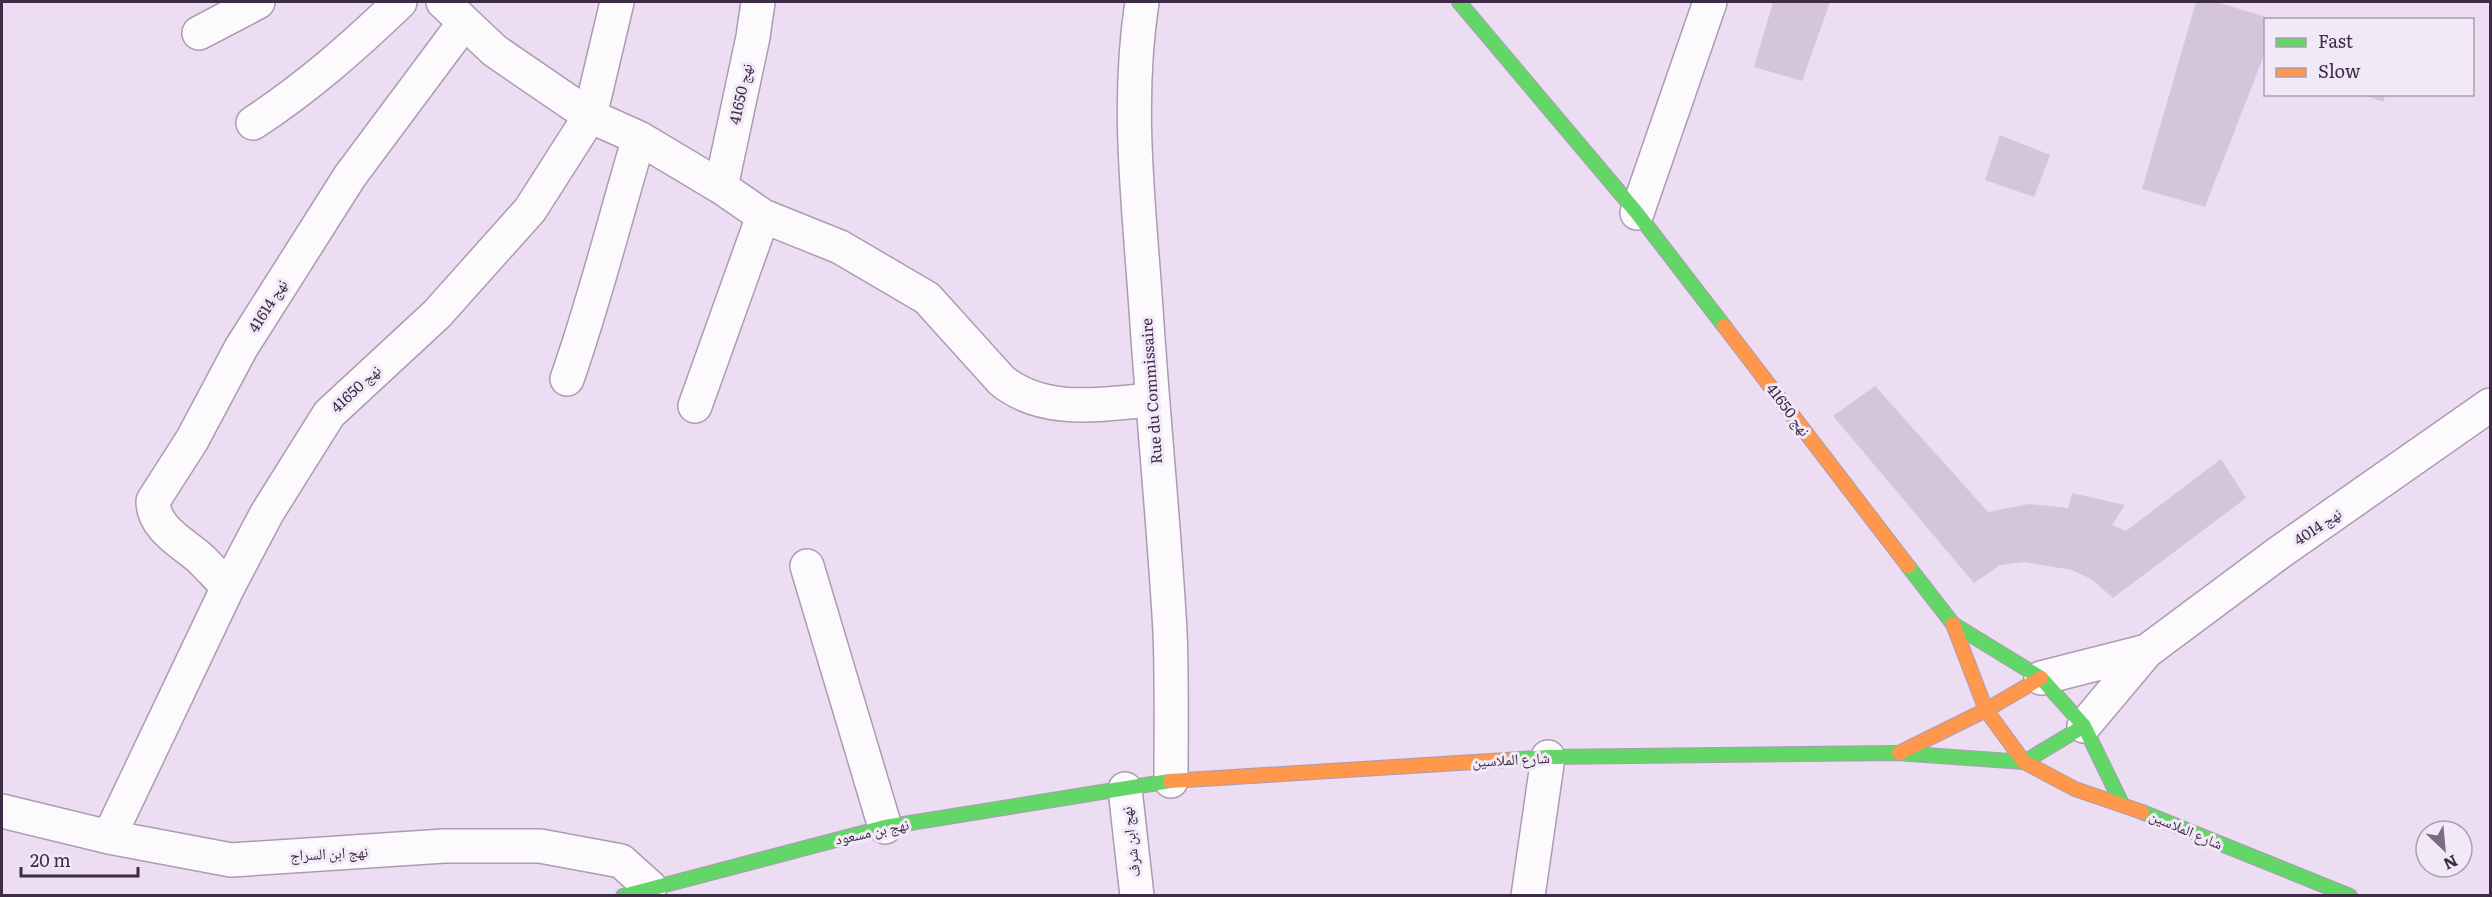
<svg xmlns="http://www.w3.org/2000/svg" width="2492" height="897" viewBox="0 0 2492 897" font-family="Literata,'Noto Naskh Arabic',serif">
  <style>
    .building { fill: #d4c5db }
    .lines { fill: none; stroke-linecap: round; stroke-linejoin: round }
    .street-casing { stroke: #ab9cb2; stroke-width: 36 }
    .fast-casing { stroke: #ab9cb2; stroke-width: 16 }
    .slow-casing { stroke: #ab9cb2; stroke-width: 16 }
    .street { stroke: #fcfafd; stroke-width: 33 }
    .fast { stroke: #63d668; stroke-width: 14 }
    .slow { stroke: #ff974d; stroke-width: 14 }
    .labels { text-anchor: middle; stroke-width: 6; stroke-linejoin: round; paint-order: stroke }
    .street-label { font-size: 15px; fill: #3e2c47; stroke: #f2e9f7 }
  </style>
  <rect width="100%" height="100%" fill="#ecddf3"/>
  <path class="building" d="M 1773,2 L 1830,2 L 1802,81 L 1754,67 Z
    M 2196,2 L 2216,2 L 2273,19 L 2266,20 L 2266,50 L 2205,207 L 2142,189 Z
    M 2362,94 L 2386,94 L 2383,102 Z
    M 2000,135 L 2050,155 L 2034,197 L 1985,180 Z
    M 1875,386 L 1988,512 L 2029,504 L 2068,508 L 2072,493 L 2125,505 L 2112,525 L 2126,531 L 2221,459 L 2246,498 L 2113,598 L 2091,579 L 2072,570 L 2024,562 L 2000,565 L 1974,583 L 1833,416 Z"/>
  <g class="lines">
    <g class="street-casing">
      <path id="street" d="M 443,2 L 495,51 L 590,116 L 639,138 L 721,187 L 763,216 L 840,247 L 927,298 L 1002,381 C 1045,415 1100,404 1151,400
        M 1142,2 C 1126,106 1139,205 1146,309 C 1153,417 1164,524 1170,631 C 1172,681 1171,731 1171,781
        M 199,33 L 258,2
        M 253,123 C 308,87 353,47 400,2
        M 721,187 L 753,37 L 758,2
        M 1637,213 L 1710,2
        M 567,379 C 595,300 615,218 639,138
        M 695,406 L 763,216
        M 807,566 L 885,827
        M 228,587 C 219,578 210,568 201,559 C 183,543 153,528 153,501 L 192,440 L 241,348 L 350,176 L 464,23
        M 2041,678 L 2147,651
        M 2084,726 L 2147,651 L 2280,552 L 2490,405
        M 1125,789 L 1137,896
        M 2,811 L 109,837 L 231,860 L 444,846 L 540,846 L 621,861 L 650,887
        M 109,837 L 228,587 L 267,513 L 329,414 L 437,314 L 530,210 L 590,116 L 617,2
        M 1528,896 L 1548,757"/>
    </g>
    <g class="fast-casing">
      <path id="fast" d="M 1459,2 L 1637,213 L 1724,326
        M 1908,566 L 1953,624 L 2041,678 L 2084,726 L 2122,804
        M 1506,760 L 1548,757 L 1897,753 L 2024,762 L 2084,726
        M 2142,812 L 2350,896
        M 623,896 L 885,827 L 1170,781"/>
    </g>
    <g class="slow-casing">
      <path id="slow" d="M 1724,326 L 1908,566
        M 1953,624 L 1986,710 L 2024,762 L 2075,789 L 2142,812
        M 1899,753 L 1986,710 L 2041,678
        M 1170,781 L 1506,760"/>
    </g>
    <use href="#street" class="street"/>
    <use href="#fast" class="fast"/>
    <use href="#slow" class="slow"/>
  </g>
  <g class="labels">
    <g class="street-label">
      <text transform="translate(741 94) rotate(-78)" y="5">نهج 41650</text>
      <text transform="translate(268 306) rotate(-58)" y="5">نهج 41614</text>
      <text transform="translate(356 389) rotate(-43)" y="5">نهج 41650</text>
      <text transform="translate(1152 391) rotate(-94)" y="5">Rue du Commissaire</text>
      <text transform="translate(1788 410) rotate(53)" y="5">نهج 41650</text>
      <text transform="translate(2318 527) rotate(-34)" y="5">نهج 4014</text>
      <text transform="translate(1511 760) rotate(-3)" y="5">شارع الملاسين</text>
      <text transform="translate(2186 830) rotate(23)" y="5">شارع الملاسين</text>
      <text transform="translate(872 832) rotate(-12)" y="5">نهج بن مسعود</text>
      <text transform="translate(1131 842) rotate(-97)" y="5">نهج ابن شرف</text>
      <text transform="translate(329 854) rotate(-3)" y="5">نهج ابن السراج</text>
    </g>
  </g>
  <rect width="2492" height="897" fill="none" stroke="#3e2c47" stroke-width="6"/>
  <rect x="2264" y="18" width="210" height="78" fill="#f2e9f7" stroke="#aa9db1" stroke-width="1.5"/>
  <rect x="2276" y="38" width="30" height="9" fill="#63d668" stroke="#aa9db1" stroke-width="1.5"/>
  <text x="2318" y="48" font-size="18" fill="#3e2c47">Fast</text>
  <rect x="2276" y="68" width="30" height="9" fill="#ff974d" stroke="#aa9db1" stroke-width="1.5"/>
  <text x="2318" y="78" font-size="18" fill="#3e2c47">Slow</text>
  <g transform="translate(2444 849) rotate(154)"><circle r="28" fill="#f2e9f7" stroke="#aa9db1" stroke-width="1.5"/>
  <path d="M0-4.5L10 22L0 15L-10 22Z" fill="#7b6a83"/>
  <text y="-9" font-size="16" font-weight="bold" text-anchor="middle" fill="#3e2c47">N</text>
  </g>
  <path d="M21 867v9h117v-9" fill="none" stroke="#3e2c47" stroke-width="3"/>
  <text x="30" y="867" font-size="18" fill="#3e2c47" stroke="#f2e9f7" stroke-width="4.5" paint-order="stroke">20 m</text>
</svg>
